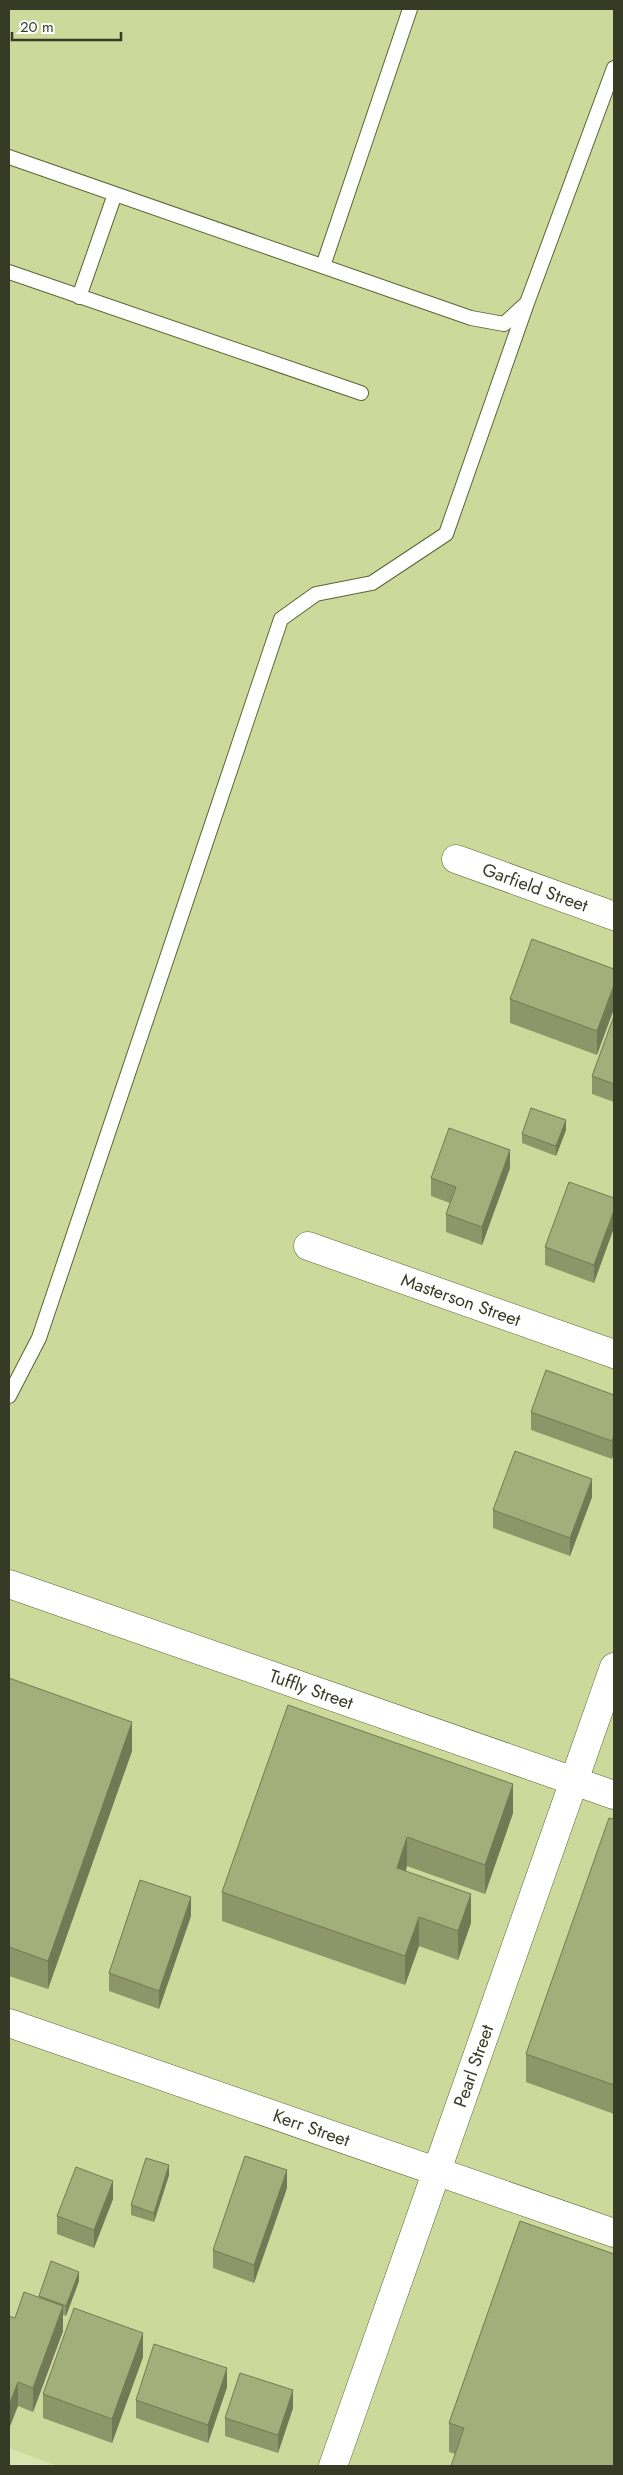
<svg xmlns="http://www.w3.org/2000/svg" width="623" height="2475" viewBox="0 0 623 2475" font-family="Jost,sans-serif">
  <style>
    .built { fill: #ccd99a }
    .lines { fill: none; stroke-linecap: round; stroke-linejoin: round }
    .service-casing { stroke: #5c6533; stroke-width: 16 }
    .minor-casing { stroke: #5c6533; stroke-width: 29 }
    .service { stroke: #fff; stroke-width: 14 }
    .minor { stroke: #fff; stroke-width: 28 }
    .wall { fill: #8c9669 }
    .shaded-wall { fill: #727a55 }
    .building { fill: #a3af7a; stroke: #727a55 }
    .labels { text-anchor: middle; stroke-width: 5; stroke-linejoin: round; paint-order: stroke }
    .street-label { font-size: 18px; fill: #373b25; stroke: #fff }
  </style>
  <rect width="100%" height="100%" fill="#d9e5ae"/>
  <path class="built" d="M 9,9 L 614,9 L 614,2466 L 58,2466 L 9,2448 Z"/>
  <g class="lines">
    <g class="service-casing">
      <path id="service" d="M 9,157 L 471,318 L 504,324 L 527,303 L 614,68
        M 323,266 L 410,9
        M 9,272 L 361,393
        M 79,297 L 115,194
        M 9,1396 L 39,1338 L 281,619 L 316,594 L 372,583 L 446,534 L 527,303"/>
    </g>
    <g class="minor-casing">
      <g id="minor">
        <path id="s1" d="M 456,859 L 614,916"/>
        <path id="s2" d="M 308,1246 L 614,1354"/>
        <path id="s3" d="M 9,1584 L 614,1795"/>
        <path id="s4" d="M 9,2023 L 614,2233"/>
        <path id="s5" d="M 333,2466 L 614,1667"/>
      </g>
    </g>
    <use href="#service" class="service"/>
    <use href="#minor" class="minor"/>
  </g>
  <path class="wall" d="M 614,969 L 597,1055 L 510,1023 L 510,999 Z
    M 614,1016 L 614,1102 L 592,1094 L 592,1076 Z
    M 566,1130 L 556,1156 L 522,1143 L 522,1134 Z
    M 510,1168 L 482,1245 L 446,1232 L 446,1214 L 450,1203 L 431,1196 L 431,1178 Z
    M 614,1198 L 594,1283 L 545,1265 L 545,1247 Z
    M 614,1395 L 614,1452 L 612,1459 L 531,1430 L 531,1412 Z
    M 592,1497 L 570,1556 L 493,1528 L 493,1510 Z
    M 9,1678 L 132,1751 L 48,1989 L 9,1976 Z
    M 288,1705 L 513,1813 L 485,1894 L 407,1866 L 406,1871 L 471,1923 L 458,1960 L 419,1946 L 405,1985 L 222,1921 L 222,1892 Z
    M 614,1819 L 614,2114 L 526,2082 L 526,2054 Z
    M 191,1916 L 159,2009 L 109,1991 L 109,1973 Z
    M 169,2175 L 154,2222 L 131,2215 L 131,2205 Z
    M 287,2188 L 254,2283 L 213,2268 L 213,2250 Z
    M 113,2199 L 94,2248 L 57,2234 L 57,2216 Z
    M 614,2254 L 455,2454 L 449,2452 L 449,2423 Z
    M 79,2281 L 66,2316 L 63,2315 L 63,2331 L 33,2412 L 18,2406 L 15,2318 L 39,2297 L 39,2296 Z
    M 143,2357 L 112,2443 L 43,2418 L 43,2394 Z
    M 227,2387 L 208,2443 L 136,2418 L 136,2400 Z
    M 293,2408 L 278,2453 L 225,2436 L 225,2418 Z"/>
  <path class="shaded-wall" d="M 614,985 L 614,1009 L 597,1055 L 597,1031 Z
    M 566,1120 L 566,1130 L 556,1156 L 556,1146 Z
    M 510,1150 L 510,1168 L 482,1245 L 482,1227 Z
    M 614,1210 L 614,1228 L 594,1283 L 594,1265 Z
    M 614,1434 L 614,1452 L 612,1459 L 612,1441 Z
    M 592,1479 L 592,1497 L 570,1556 L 570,1538 Z
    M 132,1722 L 132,1751 L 48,1989 L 48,1961 Z
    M 513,1784 L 513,1813 L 485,1894 L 485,1865 Z
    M 407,1837 L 407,1866 L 397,1897 L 397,1868 Z
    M 471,1894 L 471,1923 L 458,1960 L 458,1931 Z
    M 191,1897 L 191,1916 L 159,2009 L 159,1991 Z
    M 419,1917 L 419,1946 L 405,1985 L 405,1956 Z
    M 169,2165 L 169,2175 L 154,2222 L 154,2213 Z
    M 287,2170 L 287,2188 L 254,2283 L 254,2265 Z
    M 113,2181 L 113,2199 L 94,2248 L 94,2230 Z
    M 79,2272 L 79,2281 L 66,2316 L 66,2306 Z
    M 63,2306 L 63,2331 L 33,2412 L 33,2388 Z
    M 143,2333 L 143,2357 L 112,2443 L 112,2419 Z
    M 227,2368 L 227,2387 L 208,2443 L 208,2425 Z
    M 18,2382 L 18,2406 L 9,2429 L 9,2405 Z
    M 293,2390 L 293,2408 L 278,2453 L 278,2435 Z"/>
  <path class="building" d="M 532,939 L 614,969 L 614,985 L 597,1031 L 510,999 Z
    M 614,1016 L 614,1084 L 592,1076 Z
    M 531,1108 L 566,1120 L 556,1146 L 522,1134 Z
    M 449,1128 L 510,1150 L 482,1227 L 446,1214 L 456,1187 L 431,1178 Z
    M 569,1182 L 614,1198 L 614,1210 L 594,1265 L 545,1247 Z
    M 546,1370 L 614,1395 L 614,1434 L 612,1441 L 531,1412 Z
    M 515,1451 L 592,1479 L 570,1538 L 493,1510 Z
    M 9,1678 L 132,1722 L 48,1961 L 9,1947 Z
    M 288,1705 L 513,1784 L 485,1865 L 407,1837 L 397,1868 L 471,1894 L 458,1931 L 419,1917 L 405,1956 L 222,1892 Z
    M 609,1818 L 614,1819 L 614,2085 L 526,2054 Z
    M 140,1880 L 191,1897 L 159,1991 L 109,1973 Z
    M 245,2156 L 287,2170 L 254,2265 L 213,2250 Z
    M 146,2158 L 169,2165 L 154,2213 L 131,2205 Z
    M 76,2167 L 113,2181 L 94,2230 L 57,2216 Z
    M 520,2221 L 614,2254 L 614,2466 L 451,2466 L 464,2428 L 449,2423 Z
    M 51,2261 L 79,2272 L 66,2306 L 39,2296 Z
    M 24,2292 L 63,2306 L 33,2388 L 18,2382 L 9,2405 L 9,2316 L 15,2318 Z
    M 74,2308 L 143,2333 L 112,2419 L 43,2394 Z
    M 154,2344 L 227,2368 L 208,2425 L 136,2400 Z
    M 240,2373 L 293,2390 L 278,2435 L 225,2418 Z"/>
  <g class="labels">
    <g class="street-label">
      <text dy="6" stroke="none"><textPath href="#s1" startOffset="84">Garfield Street</textPath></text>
      <text dy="6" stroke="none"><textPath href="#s2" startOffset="162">Masterson Street</textPath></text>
      <text dy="6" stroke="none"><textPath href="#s3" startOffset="320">Tuffly Street</textPath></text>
      <text dy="6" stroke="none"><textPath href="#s5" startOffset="424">Pearl Street</textPath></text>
      <text dy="6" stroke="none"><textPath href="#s4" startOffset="320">Kerr Street</textPath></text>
    </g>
  </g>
  <rect width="623" height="2475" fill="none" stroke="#373b25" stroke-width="20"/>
  <path d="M12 32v8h109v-8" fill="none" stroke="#373b25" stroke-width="2.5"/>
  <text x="20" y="32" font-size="15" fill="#373b25" stroke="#ffffff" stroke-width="4" paint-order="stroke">20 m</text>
</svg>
